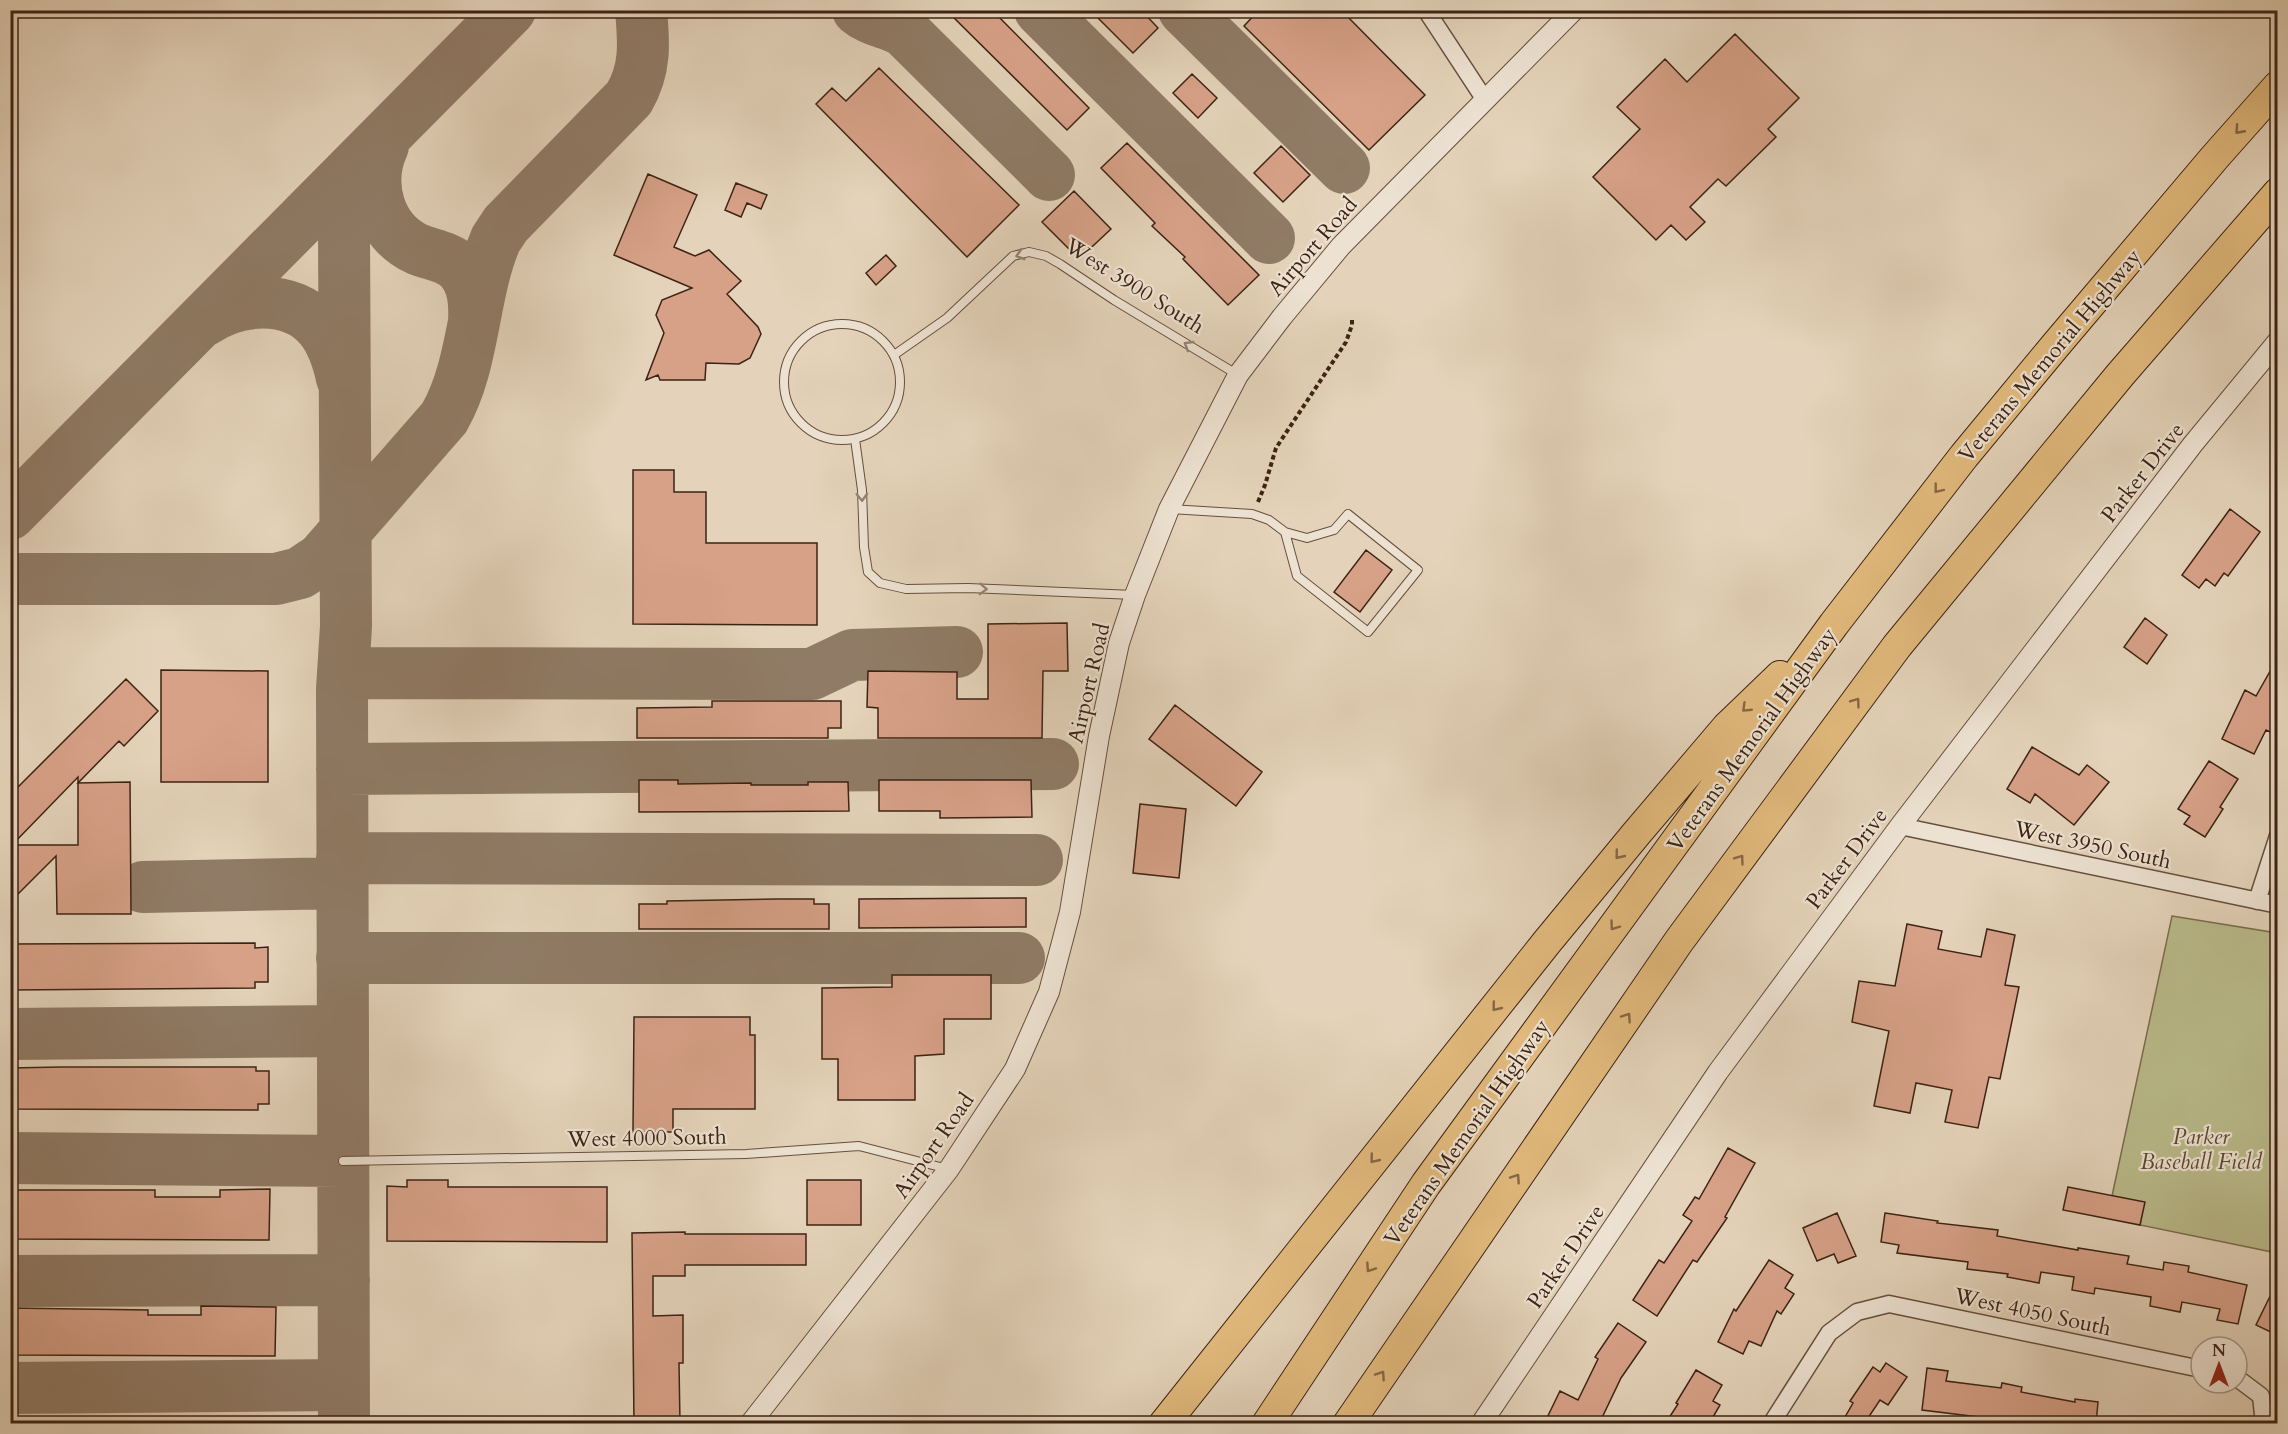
<svg xmlns="http://www.w3.org/2000/svg" width="2288" height="1434" viewBox="0 0 2288 1434" font-family="Cardo,serif">
  <style>
    .green { fill: #babb8b; stroke: #7c6f4f; stroke-width: 1.5 }
    .lines { fill: none; stroke-linecap: round; stroke-linejoin: round }
    .taxiway { stroke: #907b66; stroke-width: 52 }
    .building { fill: #d7a188; stroke: #3d2313; stroke-width: 1.5; fill-rule: evenodd }
    .service-casing { stroke: #674f3d; stroke-width: 10 }
    .minor-casing { stroke: #674f3d; stroke-width: 19 }
    .tertiary-casing { stroke: #674f3d; stroke-width: 22 }
    .motorway-casing { stroke: #3d2313; stroke-width: 32 }
    .path { stroke: #3d2313; stroke-width: 4; stroke-dasharray: 4.5 3; stroke-linecap: butt }
    .service { stroke: #ede2d2; stroke-width: 8 }
    .minor { stroke: #ede2d2; stroke-width: 16 }
    .tertiary { stroke: #ede2d2; stroke-width: 20 }
    .motorway { stroke: #e2ba7d; stroke-width: 30 }
    .oneway { stroke: #876743 }
    .oneway2 { stroke: #958272 }
    .labels { text-anchor: middle; stroke-width: 4.5; stroke-linejoin: round; paint-order: stroke }
    .street-label { font-size: 22px; fill: #3d2313; stroke: #ede2d2 }
    .park-label { font-size: 22px; font-style: italic; fill: #5c4931; stroke: #ede2d2 }
  </style>
  <rect width="100%" height="100%" fill="#e4d3ba"/>
  <filter id="stains"><feTurbulence type="fractalNoise" baseFrequency=".00333" numOctaves="4"/><feColorMatrix values="0 0 0 0 .2 0 0 0 0 .09 0 0 0 0 .02 0 0 0 .5 -.17"/></filter>
  <radialGradient id="worn" r=".72"><stop offset=".6" stop-color="#630" stop-opacity="0"/><stop offset="1" stop-color="#630" stop-opacity=".3"/></radialGradient>
  <path class="green" d="M 2172,916 L 2277,933 L 2277,1253 L 2140,1225 L 2144,1202 L 2112,1196 Z"/>
  <g class="lines">
    <path class="taxiway" d="M 858,10 C 872,22 890,22 905,32 L 1049,175
      M 1040,10 L 1269,238
      M 1184,10 L 1344,168
      M 383,146 C 366,183 378,231 417,249 C 431,255 447,256 459,267 C 474,282 475,303 474,323
      M 204,321 C 237,298 291,293 320,327 C 332,341 338,360 342,378
      M 10,514 L 510,10
      M 10,579 L 276,579 L 300,573 L 321,559 L 444,418 C 475,365 472,294 496,239 L 506,224 L 629,98 C 646,69 644,43 641,10
      M 345,673 L 812,674 L 852,655 L 957,652
      M 342,769 L 1053,764
      M 342,858 L 1037,860
      M 143,887 L 342,883
      M 342,958 L 1019,958
      M 10,1034 L 343,1031
      M 10,1158 L 343,1161
      M 10,1281 L 344,1280
      M 10,1388 L 344,1385
      M 344,1424 L 342,689 L 346,626 L 344,233 C 346,203 353,178 369,153"/>
  </g>
  <path class="building" d="M 946,10 L 992,10 L 1089,108 L 1067,130 Z
    M 1090,10 L 1141,10 L 1158,28 L 1133,53 Z
    M 1259,10 L 1341,10 L 1425,95 L 1369,150 L 1244,26 Z
    M 1735,34 L 1799,98 L 1768,129 L 1776,137 L 1726,186 L 1718,179 L 1690,207 L 1705,222 L 1686,240 L 1671,225 L 1656,240 L 1593,177 L 1640,129 L 1617,107 L 1665,59 L 1687,82 Z
    M 879,68 L 1019,205 L 967,257 L 816,104 L 832,88 L 846,101 Z
    M 1192,74 L 1217,98 L 1198,118 L 1173,93 Z
    M 1127,143 L 1259,275 L 1228,305 L 1183,259 L 1185,257 L 1152,226 L 1155,223 L 1101,168 Z
    M 1281,146 L 1310,175 L 1283,202 L 1254,173 Z
    M 648,174 L 697,195 L 674,247 L 695,256 L 709,250 L 741,281 L 727,294 L 758,327 L 761,334 L 750,358 L 739,364 L 706,363 L 705,380 L 660,380 L 658,375 L 646,380 L 664,333 L 656,315 L 662,300 L 692,288 L 614,255 Z
    M 736,183 L 767,195 L 761,209 L 747,203 L 741,217 L 725,210 Z
    M 1074,191 L 1111,229 L 1079,259 L 1042,222 Z
    M 886,255 L 896,266 L 876,285 L 866,273 Z
    M 633,470 L 674,470 L 674,492 L 706,492 L 706,543 L 817,543 L 817,625 L 633,624 Z
    M 2230,509 L 2260,532 L 2228,576 L 2224,573 L 2215,586 L 2206,579 L 2199,588 L 2182,575 Z
    M 1366,550 L 1392,570 L 1360,612 L 1334,592 Z
    M 2145,618 L 2167,635 L 2147,664 L 2124,647 Z
    M 1067,623 L 1068,671 L 1043,671 L 1042,738 L 878,738 L 878,708 L 867,707 L 868,671 L 957,672 L 957,699 L 988,699 L 988,624 Z
    M 2277,659 L 2277,735 L 2266,730 L 2254,754 L 2222,739 L 2245,690 L 2256,696 Z
    M 161,670 L 268,671 L 268,782 L 161,782 Z
    M 126,679 L 158,711 L 124,746 L 119,741 L 78,783 L 130,782 L 131,914 L 57,914 L 56,856 L 10,902 L 10,795 ZM 78,777 L 78,845 L 12,845 Z
    M 712,701 L 841,701 L 841,728 L 828,728 L 828,738 L 637,738 L 637,708 L 712,707 Z
    M 1175,705 L 1262,772 L 1236,806 L 1149,739 Z
    M 2032,747 L 2079,775 L 2087,765 L 2109,782 L 2074,825 L 2035,794 L 2030,803 L 2007,789 Z
    M 2209,761 L 2238,779 L 2220,807 L 2223,809 L 2205,837 L 2184,824 L 2190,816 L 2178,809 Z
    M 639,780 L 678,780 L 678,784 L 751,783 L 751,785 L 808,785 L 808,782 L 848,782 L 849,811 L 639,812 Z
    M 879,780 L 1031,780 L 1032,817 L 940,818 L 940,811 L 879,811 Z
    M 1140,804 L 1186,809 L 1179,878 L 1133,873 Z
    M 1026,898 L 1026,927 L 859,928 L 859,899 Z
    M 777,899 L 814,899 L 814,904 L 829,904 L 829,929 L 639,929 L 639,904 L 667,904 L 667,901 Z
    M 1907,924 L 1942,931 L 1938,949 L 1981,957 L 1987,929 L 2015,935 L 2005,985 L 2019,987 L 2000,1079 L 1989,1077 L 1978,1128 L 1945,1122 L 1952,1090 L 1916,1083 L 1910,1113 L 1874,1106 L 1889,1031 L 1852,1022 L 1859,981 L 1895,986 Z
    M 255,943 L 255,948 L 268,947 L 268,982 L 255,982 L 255,988 L 10,990 L 10,944 Z
    M 892,975 L 991,975 L 991,1019 L 944,1019 L 944,1054 L 915,1056 L 915,1100 L 838,1100 L 838,1059 L 822,1059 L 822,988 L 892,987 Z
    M 634,1017 L 750,1017 L 750,1035 L 755,1035 L 755,1109 L 673,1109 L 673,1132 L 633,1132 Z
    M 61,1067 L 256,1067 L 256,1071 L 269,1071 L 269,1104 L 258,1104 L 258,1110 L 10,1109 L 10,1068 Z
    M 1728,1148 L 1755,1163 L 1725,1217 L 1727,1218 L 1697,1262 L 1693,1260 L 1657,1316 L 1633,1300 L 1659,1260 L 1664,1263 L 1692,1221 L 1683,1215 L 1695,1197 L 1699,1199 Z
    M 407,1180 L 448,1180 L 448,1187 L 607,1187 L 607,1242 L 387,1241 L 387,1186 L 407,1187 Z
    M 807,1180 L 861,1180 L 861,1225 L 807,1225 Z
    M 2068,1187 L 2145,1202 L 2140,1225 L 2063,1210 Z
    M 270,1189 L 269,1240 L 10,1239 L 10,1190 L 155,1190 L 155,1197 L 220,1197 L 220,1190 Z
    M 1837,1213 L 1856,1256 L 1838,1263 L 1834,1254 L 1817,1261 L 1803,1228 Z
    M 1885,1213 L 1938,1221 L 1937,1223 L 1998,1230 L 1997,1236 L 2078,1250 L 2078,1248 L 2129,1256 L 2127,1264 L 2163,1270 L 2164,1262 L 2189,1266 L 2188,1272 L 2247,1285 L 2238,1324 L 2217,1320 L 2220,1309 L 2182,1302 L 2180,1312 L 2150,1306 L 2151,1297 L 2095,1288 L 2094,1294 L 2072,1290 L 2074,1277 L 2041,1272 L 2039,1283 L 2007,1277 L 2008,1274 L 1967,1269 L 1968,1262 L 1897,1253 L 1899,1245 L 1881,1242 Z
    M 685,1232 L 685,1234 L 806,1234 L 806,1265 L 685,1265 L 685,1276 L 653,1276 L 653,1316 L 683,1315 L 683,1363 L 679,1363 L 680,1424 L 634,1424 L 632,1233 Z
    M 1769,1260 L 1793,1275 L 1785,1288 L 1794,1294 L 1781,1314 L 1777,1311 L 1761,1346 L 1749,1341 L 1743,1354 L 1718,1342 L 1734,1309 L 1736,1311 Z
    M 2277,1282 L 2277,1335 L 2256,1325 Z
    M 201,1306 L 276,1307 L 275,1356 L 10,1355 L 10,1308 L 148,1310 L 148,1315 L 201,1315 Z
    M 1618,1323 L 1646,1342 L 1621,1378 L 1599,1424 L 1544,1424 L 1560,1391 L 1578,1400 L 1598,1359 L 1595,1357 Z
    M 1886,1363 L 1907,1377 L 1888,1405 L 1880,1400 L 1864,1424 L 1841,1424 L 1853,1403 L 1850,1401 L 1873,1367 L 1880,1372 Z
    M 1927,1368 L 1948,1371 L 1946,1381 L 2001,1388 L 2002,1383 L 2022,1387 L 2021,1392 L 2075,1402 L 2075,1399 L 2098,1402 L 2096,1424 L 2015,1424 L 1987,1418 L 1922,1410 Z
    M 1696,1370 L 1722,1385 L 1713,1401 L 1720,1405 L 1709,1424 L 1665,1424 L 1678,1404 L 1676,1403 Z"/>
  <g class="lines">
    <g class="service-casing">
      <path id="service" d="M784 382a58 58 0 1 1 116 0a58 58 0 1 1-116 0Z
        M 894,355 L 947,318 L 1013,256 L 1029,252 L 1046,256 L 1060,264 L 1114,300 L 1238,375
        M 855,439 L 862,490 L 864,547 L 868,572 L 880,583 L 906,589 L 968,588 L 1134,595
        M 1170,509 L 1252,514 L 1269,520 L 1285,532 L 1307,538 L 1334,530 L 1348,514 L 1418,570 L 1368,632 L 1297,576 L 1285,532
        M 343,1161 L 746,1154 L 859,1146 L 948,1169"/>
    </g>
    <g class="minor-casing">
      <path id="minor" d="M 1426,10 L 1485,100
        M 1900,826 L 2278,905
        M 2257,901 L 2278,836
        M 2237,1378 L 2261,1396 L 2264,1424
        M 1771,1424 L 1829,1333 L 1857,1312 L 1889,1304 L 2201,1369"/>
    </g>
    <g class="tertiary-casing">
      <path id="tertiary" d="M 750,1424 L 949,1169 L 1015,1069 L 1049,992 L 1070,912 L 1099,736 L 1119,643 L 1135,595 L 1169,509 L 1238,375 L 1282,317 L 1341,246 L 1574,10
        M 1481,1424 L 1718,1072 L 1900,826 L 2193,444 L 2278,341"/>
    </g>
    <g class="motorway-casing">
      <path id="motorway" d="M 1164,1424 L 1547,942 L 1636,834 L 1727,727 L 1780,676
        M 1267,1424 L 1426,1184 L 1834,624 L 1964,456 L 2055,346 L 2215,157 L 2278,86
        M 1348,1424 L 1679,941 L 1897,646 L 2120,375 L 2278,193"/>
    </g>
    <path class="path" d="M 1258,502 L 1265,485 L 1276,448 L 1346,342 L 1352,325 L 1352,318"/>
    <use href="#service" class="service"/>
    <use href="#minor" class="minor"/>
    <use href="#tertiary" class="tertiary"/>
    <use href="#motorway" class="motorway"/>
  </g>
  <defs><path id="oneway-chevron" d="M-2-3.5L2.5 0L-2 3.5" fill="none" stroke-width="1.6" stroke-linecap="round" stroke-linejoin="round" transform="scale(1.5)"/></defs>
  <g class="oneway">
    <use href="#oneway-chevron" transform="translate(2239 130) rotate(132)"/>
    <use href="#oneway-chevron" transform="translate(1938 489) rotate(128)"/>
    <use href="#oneway-chevron" transform="translate(1856 702) rotate(-54)"/>
    <use href="#oneway-chevron" transform="translate(1746 708) rotate(136)"/>
    <use href="#oneway-chevron" transform="translate(1619 855) rotate(129)"/>
    <use href="#oneway-chevron" transform="translate(1740 859) rotate(-54)"/>
    <use href="#oneway-chevron" transform="translate(1614 926) rotate(126)"/>
    <use href="#oneway-chevron" transform="translate(1496 1007) rotate(129)"/>
    <use href="#oneway-chevron" transform="translate(1627 1017) rotate(-56)"/>
    <use href="#oneway-chevron" transform="translate(1374 1159) rotate(129)"/>
    <use href="#oneway-chevron" transform="translate(1516 1178) rotate(-56)"/>
    <use href="#oneway-chevron" transform="translate(1370 1268) rotate(124)"/>
    <use href="#oneway-chevron" transform="translate(1381 1375) rotate(-56)"/>
  </g>
  <g class="oneway2">
    <use href="#oneway-chevron" transform="translate(1020 255) rotate(163)"/>
    <use href="#oneway-chevron" transform="translate(1188 345) rotate(-149)"/>
    <use href="#oneway-chevron" transform="translate(862 497) rotate(88)"/>
    <use href="#oneway-chevron" transform="translate(983 589) rotate(2)"/>
  </g>
  <g class="labels">
    <g class="street-label">
      <text transform="translate(1312 246) rotate(-49)" y="8">Airport Road</text>
      <text transform="translate(1135 285) rotate(32)" y="8">West 3900 South</text>
      <text transform="translate(2049 355) rotate(-50)" y="8">Veterans Memorial Highway</text>
      <text transform="translate(2142 472) rotate(-52)" y="8">Parker Drive</text>
      <text transform="translate(1088 683) rotate(-77)" y="8">Airport Road</text>
      <text transform="translate(1751 739) rotate(-54)" y="8">Veterans Memorial Highway</text>
      <text transform="translate(2093 844) rotate(12)" y="8">West 3950 South</text>
      <text transform="translate(1846 858) rotate(-53)" y="8">Parker Drive</text>
      <text transform="translate(1466 1132) rotate(-55)" y="8">Veterans Memorial Highway</text>
      <text transform="translate(647 1137) rotate(-1)" y="8">West 4000 South</text>
      <text transform="translate(933 1145) rotate(-55)" y="8">Airport Road</text>
      <text transform="translate(1565 1256) rotate(-56)" y="8">Parker Drive</text>
      <text transform="translate(2033 1311) rotate(12)" y="8">West 4050 South</text>
    </g>
    <g class="park-label">
      <text x="2201" y="1144">Parker<tspan x="2201" dy="25">Baseball Field</tspan></text>
    </g>
  </g>
  <rect width="2288" height="1434" fill="none" stroke="#e4d3ba" stroke-width="36"/>
  <rect x="12" y="12" width="2264" height="1410" fill="none" stroke="#3d2313" stroke-width="3"/>
  <rect x="18" y="18" width="2252" height="1398" fill="none" stroke="#3d2313" stroke-width="1.5"/>
  <g transform="translate(2219 1365)"><circle r="28" fill="#ede2d2" stroke="#a79686" stroke-width="1.5"/>
  <path d="M0-4.5L10 22L0 15L-10 22Z" fill="#8f2418"/>
  <text y="-9" font-size="16" font-weight="bold" text-anchor="middle" fill="#3d2313">N</text>
  </g>
  <rect width="100%" height="100%" filter="url(#stains)"/>
  <rect width="100%" height="100%" fill="url(#worn)"/>
</svg>
